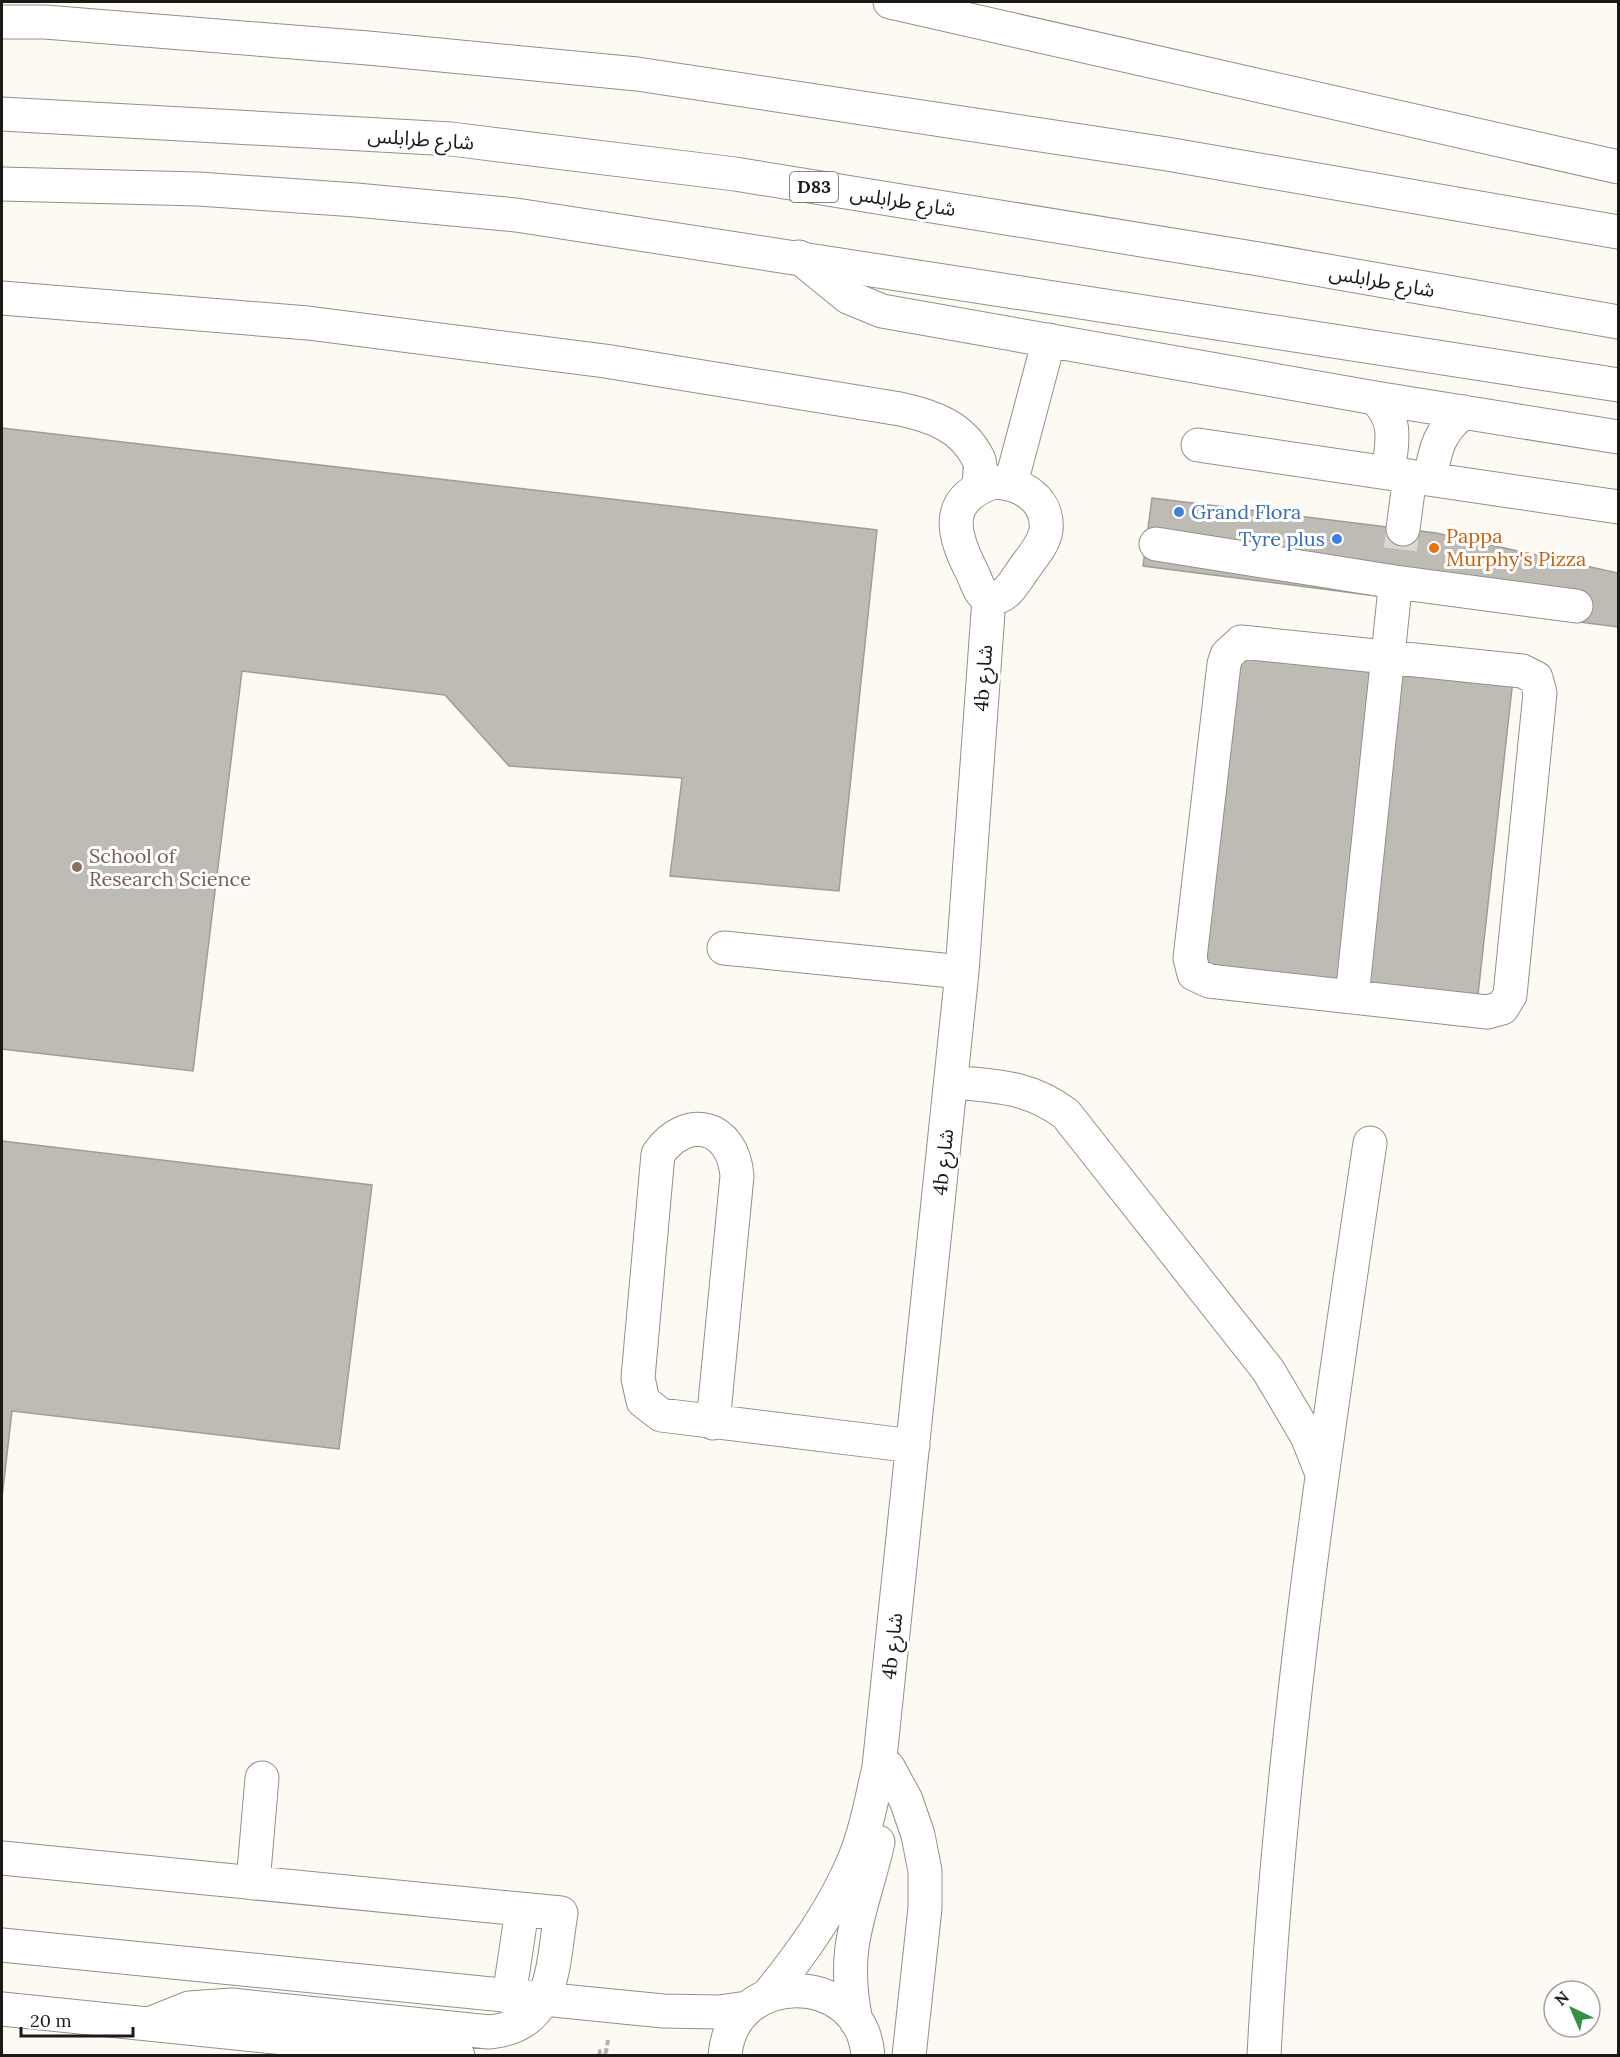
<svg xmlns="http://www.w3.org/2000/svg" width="1620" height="2057" viewBox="0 0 1620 2057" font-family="Lora,'Noto Sans Arabic',serif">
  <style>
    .building { fill: #bebbb5; stroke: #9f9d96; stroke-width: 1.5 }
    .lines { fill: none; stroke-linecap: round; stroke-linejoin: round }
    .minor-tunnel { stroke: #dbd8d2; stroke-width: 33; stroke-dasharray: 33 16; stroke-linecap: butt }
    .minor-casing { stroke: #92908a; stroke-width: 35 }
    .highway-casing { stroke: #92908a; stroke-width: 35 }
    .path { stroke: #b3b1ab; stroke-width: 4; stroke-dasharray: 6 3; stroke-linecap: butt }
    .minor { stroke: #fff; stroke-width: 33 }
    .highway { stroke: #fff; stroke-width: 33 }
    .shop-dot { fill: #3f7fe0; stroke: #fff; stroke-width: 2 }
    .food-dot { fill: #e8710a; stroke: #fff; stroke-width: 2 }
    .education-dot { fill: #8d6e63; stroke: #fff; stroke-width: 2 }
    .labels { text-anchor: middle; stroke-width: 6; stroke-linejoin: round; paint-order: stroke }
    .shield { fill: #fff; stroke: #5f5f5d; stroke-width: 1.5 }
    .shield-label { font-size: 18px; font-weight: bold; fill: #1b1a17 }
    .street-label { font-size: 20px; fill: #1b1a17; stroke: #fff }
    .shop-label { font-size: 20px; fill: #366cbe; stroke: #fff; text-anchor: start }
    .food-label { font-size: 20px; fill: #c56008; stroke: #fff; text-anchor: start }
    .education-label { font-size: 20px; fill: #785e54; stroke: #fff; text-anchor: start }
  </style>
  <rect width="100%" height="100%" fill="#fdfaf3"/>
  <path class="building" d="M 2,428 L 877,530 L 839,891 L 670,876 L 682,778 L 509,766 L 445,695 L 242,671 L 193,1071 L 2,1049 Z
    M 1152,498 L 1436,533 L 1618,573 L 1618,627 L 1143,566 Z
    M 1229,648 L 1513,679 L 1476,1013 L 1191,982 Z
    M 2,1141 L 372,1185 L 339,1449 L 12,1411 L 2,1498 Z"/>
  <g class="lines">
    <path class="minor-tunnel" d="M 1394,598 L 1403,529"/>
    <g class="minor-casing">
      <path id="minor" d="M 799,257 L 848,297 L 882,311 L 1375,398 L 1618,437
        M 2,298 L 308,323 L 605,361 L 900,409 C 932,416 962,426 978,458 C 982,465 979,479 979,487
        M 1375,398 C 1399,422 1392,442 1388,473
        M 1198,445 L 1618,507
        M 1430,479 C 1435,450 1439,430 1464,412
        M 994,482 C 1021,483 1049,499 1046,530 C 1044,545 1031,558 1023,570 C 1013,584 1007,598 989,599 C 979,594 977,582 972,572 C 952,533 943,499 994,482 Z
        M 1011,483 L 1049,340
        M 1403,529 L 1410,476
        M 1156,544 L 1395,582 L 1576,606
        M 1241,642 L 1522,671 L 1536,678 L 1540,693 L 1510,995 L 1502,1008 L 1487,1012 L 1209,981 L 1194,974 L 1190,958 L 1224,664 L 1227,655 Z
        M 724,948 L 962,972
        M 1352,997 L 1394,598
        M 951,1082 C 995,1086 1029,1086 1066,1114 L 1268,1370 L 1307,1436 L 1321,1471
        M 713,1423 L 737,1176 C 733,1125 687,1113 658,1154 L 638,1378 L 643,1401 L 661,1415 L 913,1446
        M 888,1767 L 906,1800 L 918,1835 L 925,1871 L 925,1908 L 909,2056
        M 2,1858 L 561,1913 C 552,1966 556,2026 489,2032 L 232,2005 L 189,2008 L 149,2024
        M 253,1883 L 262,1778
        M 2,1945 L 663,2011 L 719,2012 L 747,2008
        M 768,1995 C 802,1953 833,1910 854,1860 C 866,1831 872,1798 879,1767 L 962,972 L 989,599
        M 509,1997 L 522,1910
        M 2,2009 L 458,2056
        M 856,2021 C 840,1945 862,1913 878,1842
        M 725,2056 C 731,1969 862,1969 868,2056
        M 1264,2056 C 1280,1749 1325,1446 1370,1143"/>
    </g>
    <g class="highway-casing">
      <path id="highway" d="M 890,2 L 1618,167
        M 2,22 L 45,22 L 368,48 L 637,74 L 1167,154 L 1618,232
        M 2,114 L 451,139 L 735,174 L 1265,260 L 1618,322
        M 2,184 L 198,189 L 356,200 L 516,215 L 1618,385"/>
    </g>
    <path class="path" d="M 599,2056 L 600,2051 L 606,2052 L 608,2040"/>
    <use href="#minor" class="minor"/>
    <use href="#highway" class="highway"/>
  </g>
  <g class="shop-dot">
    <circle cx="1179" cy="512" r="6"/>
    <circle cx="1337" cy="539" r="6"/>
  </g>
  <circle class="food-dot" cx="1434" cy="548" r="6"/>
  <circle class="education-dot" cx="77" cy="867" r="6"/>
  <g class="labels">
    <rect class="shield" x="790" y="172" width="48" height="30" rx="4.5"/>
    <g class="shield-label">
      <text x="814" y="193">D83</text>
    </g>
    <g class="street-label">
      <text transform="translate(421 139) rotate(4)" y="7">شارع طرابلس</text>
      <text transform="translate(903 201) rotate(9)" y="7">شارع طرابلس</text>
      <text transform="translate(1382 281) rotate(10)" y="7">شارع طرابلس</text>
      <text transform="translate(983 678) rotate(-86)" y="7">4b شارع</text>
      <text transform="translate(943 1162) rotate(-84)" y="7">4b شارع</text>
      <text transform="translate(892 1646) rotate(-84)" y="7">4b شارع</text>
    </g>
    <g class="shop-label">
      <text x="1191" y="519">Grand Flora</text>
      <text x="1325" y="546" text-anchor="end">Tyre plus</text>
    </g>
    <g class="food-label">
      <text x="1446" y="543">Pappa<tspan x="1446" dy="23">Murphy's Pizza</tspan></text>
    </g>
    <g class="education-label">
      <text x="89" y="863">School of<tspan x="89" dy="23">Research Science</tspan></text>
    </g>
  </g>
  <rect width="1620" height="2057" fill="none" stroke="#1b1a17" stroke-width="6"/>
  <g transform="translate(1572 2009) rotate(316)"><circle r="28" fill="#ffffff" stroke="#a4a3a2" stroke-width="1.5"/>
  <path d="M0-4.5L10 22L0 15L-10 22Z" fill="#359143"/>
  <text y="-9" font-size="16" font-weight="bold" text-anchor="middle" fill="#1b1a17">N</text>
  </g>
  <path d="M21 2027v9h112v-9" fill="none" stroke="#1b1a17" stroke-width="3"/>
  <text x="30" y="2027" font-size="18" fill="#1b1a17" stroke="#ffffff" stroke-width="4.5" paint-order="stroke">20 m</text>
</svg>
